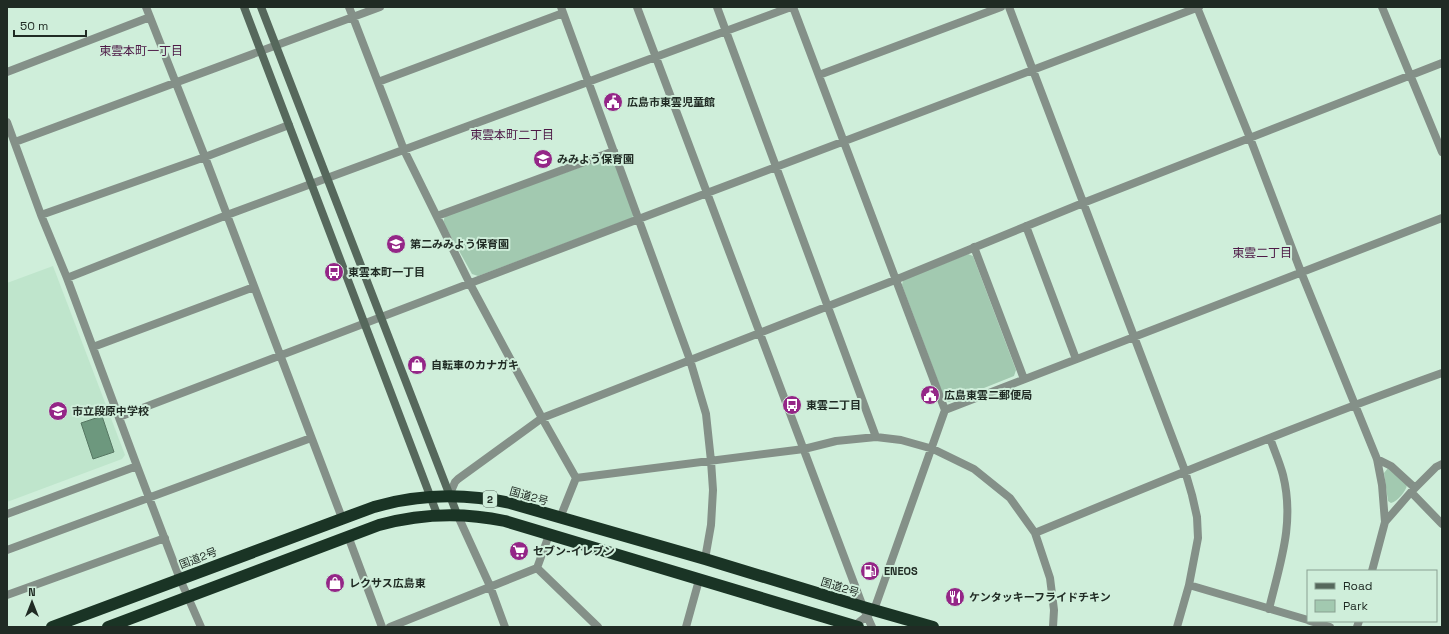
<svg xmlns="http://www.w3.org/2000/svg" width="1449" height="634" viewBox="0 0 1449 634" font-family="'Space Grotesk','Noto Sans JP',sans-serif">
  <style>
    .built { fill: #bfe5cc }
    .green { fill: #a2c9b0 }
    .water { fill: #6d987e; stroke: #567763 }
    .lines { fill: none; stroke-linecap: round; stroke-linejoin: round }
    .street { stroke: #849088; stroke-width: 8 }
    .secondary { stroke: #56685c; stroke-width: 8 }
    .highway { stroke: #1a3425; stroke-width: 12 }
    .labels { text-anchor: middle; stroke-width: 4; stroke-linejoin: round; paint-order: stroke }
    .shield { fill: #cfeeda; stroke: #54665b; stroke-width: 1 }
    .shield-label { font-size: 10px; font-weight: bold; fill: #202b24 }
    .poi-label { font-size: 11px; font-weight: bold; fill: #202b24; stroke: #cfeeda; text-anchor: start }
    .street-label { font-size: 11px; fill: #202b24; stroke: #cfeeda }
    .neighbourhood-label { font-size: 12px; fill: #4d1946; stroke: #cfeeda }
  </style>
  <rect width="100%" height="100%" fill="#cfeeda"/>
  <path class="built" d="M 53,266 L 125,455 L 122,459 L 7,502 L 7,283 Z"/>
  <path class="green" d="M 609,157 L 613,158 L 634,214 L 632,218 L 478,276 L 472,274 L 443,222 L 445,216 Z
    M 968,254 L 973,256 L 1016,370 L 1014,376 L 949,402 L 945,400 L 902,285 L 903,280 Z
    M 1388,468 L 1407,485 C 1406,491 1398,501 1391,503 L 1388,501 L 1384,473 Z"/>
  <path class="water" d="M 102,416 L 114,452 L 93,459 L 81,423 Z"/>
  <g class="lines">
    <path class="street" d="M 146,7 L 205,157 L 342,518
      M 349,7 L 404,150 L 470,284 L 542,418 L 576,478
      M 561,7 L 690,360 L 706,414 L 711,461 L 713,490 L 711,525 L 705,559
      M 637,7 L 863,607 L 872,627
      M 717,7 L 876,437
      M 793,7 L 945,410 L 874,610 L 853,627
      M 1009,7 L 1185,471 L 1192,495 L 1197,517 L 1198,538 L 1189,585 L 1177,627
      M 1197,7 L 1250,138 L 1301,272 L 1377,459 L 1382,485 L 1385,522
      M 1382,7 L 1442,152
      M 7,72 L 150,17
      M 819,75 L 1001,7
      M 378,82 L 563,13
      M 7,122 L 41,215 L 67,278 L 137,466 L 180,579 L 201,627
      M 15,142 L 380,7
      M 41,215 L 205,157 L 289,125
      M 437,216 L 614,151
      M 1026,226 L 1076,359
      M 974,247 L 1024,379
      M 67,278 L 227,215 L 791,7
      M 93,347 L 254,287
      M 945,410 L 1442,218
      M 119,417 L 707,193 L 1199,7
      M 1377,459 L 1391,466 L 1415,488
      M 1411,492 L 1442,524
      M 449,496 L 455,482 L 458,479 L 542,418 L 895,280 L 1083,203 L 1442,63
      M 7,514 L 137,466
      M 457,514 L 490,586 L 505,627
      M 560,518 L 576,478 L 804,449 L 836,441 L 876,437 L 901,440 L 933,449 L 974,469 L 1010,498 L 1035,533 L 1050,578 L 1054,610 L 1053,627
      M 1035,533 C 1170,477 1305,422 1442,373
      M 348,536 L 382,627
      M 7,550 L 311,438
      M 537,568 L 598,627
      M 1372,571 L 1385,522 L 1411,492 L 1436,467 L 1442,464
      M 1189,585 L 1308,620
      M 7,595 L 165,538
      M 1269,609 C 1280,563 1295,523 1283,475 C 1280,463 1274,450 1270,438
      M 1310,621 L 1330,627
      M 390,627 L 537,568 L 549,535
      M 686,627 L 699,580
      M 1357,627 L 1359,621"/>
    <path class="secondary" d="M 244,7 L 437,514
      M 261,7 L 457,514"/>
    <path class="highway" d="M 52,627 L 374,507 C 419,494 464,493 510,503 L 705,559 L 863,607 L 933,627
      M 108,627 L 379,525 C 422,513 462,512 505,521 L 858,627"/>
  </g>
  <defs>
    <g id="civic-disc" transform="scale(1)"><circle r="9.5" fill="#942687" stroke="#cfeeda"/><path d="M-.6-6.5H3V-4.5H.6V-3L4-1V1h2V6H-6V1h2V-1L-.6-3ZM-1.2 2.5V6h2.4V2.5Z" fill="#fff"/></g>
    <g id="school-disc" transform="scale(1)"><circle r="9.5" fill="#942687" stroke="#cfeeda"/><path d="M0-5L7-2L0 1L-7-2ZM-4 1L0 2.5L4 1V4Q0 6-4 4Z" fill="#fff"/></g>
    <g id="bus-disc" transform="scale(1)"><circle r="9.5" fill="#942687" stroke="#cfeeda"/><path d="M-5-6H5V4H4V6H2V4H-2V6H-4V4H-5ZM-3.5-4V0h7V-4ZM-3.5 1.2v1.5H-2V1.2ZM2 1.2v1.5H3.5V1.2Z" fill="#fff"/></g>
    <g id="shop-disc" transform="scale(1)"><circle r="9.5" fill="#942687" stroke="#cfeeda"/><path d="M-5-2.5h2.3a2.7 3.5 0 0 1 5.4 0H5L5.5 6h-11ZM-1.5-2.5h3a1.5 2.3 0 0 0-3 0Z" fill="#fff"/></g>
    <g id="supermarket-disc" transform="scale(1)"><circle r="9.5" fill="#942687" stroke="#cfeeda"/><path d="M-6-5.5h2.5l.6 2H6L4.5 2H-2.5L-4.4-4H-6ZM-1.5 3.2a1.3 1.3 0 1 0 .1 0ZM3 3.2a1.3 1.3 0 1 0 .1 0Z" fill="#fff"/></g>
    <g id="fuel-disc" transform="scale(1)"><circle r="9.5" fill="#942687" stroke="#cfeeda"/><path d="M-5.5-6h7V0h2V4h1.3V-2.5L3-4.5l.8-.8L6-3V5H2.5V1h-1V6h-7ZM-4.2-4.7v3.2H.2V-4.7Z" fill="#fff"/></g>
    <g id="restaurant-disc" transform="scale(1)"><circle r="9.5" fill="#942687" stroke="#cfeeda"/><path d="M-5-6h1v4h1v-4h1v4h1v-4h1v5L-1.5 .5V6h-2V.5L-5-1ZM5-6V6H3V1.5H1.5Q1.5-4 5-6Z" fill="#fff"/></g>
  </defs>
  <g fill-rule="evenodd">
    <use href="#civic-disc" x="613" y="102"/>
    <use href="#school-disc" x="543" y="159"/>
    <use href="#school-disc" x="396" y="244"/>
    <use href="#bus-disc" x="334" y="272"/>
    <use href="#shop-disc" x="417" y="365"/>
    <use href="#civic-disc" x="930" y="395"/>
    <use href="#bus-disc" x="792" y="405"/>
    <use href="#school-disc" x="58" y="411"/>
    <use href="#supermarket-disc" x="519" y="551"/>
    <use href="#fuel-disc" x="870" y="571"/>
    <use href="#shop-disc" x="335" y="583"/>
    <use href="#restaurant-disc" x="955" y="597"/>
  </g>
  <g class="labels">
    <rect class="shield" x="483" y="491" width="14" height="16" rx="3"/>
    <g class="shield-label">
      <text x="490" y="503">2</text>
    </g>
    <g class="poi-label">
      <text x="627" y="106">広島市東雲児童館</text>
      <text x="557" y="163">みみよう保育園</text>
      <text x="410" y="248">第二みみよう保育園</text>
      <text x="348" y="276">東雲本町一丁目</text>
      <text x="431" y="369">自転車のカナガキ</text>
      <text x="944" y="399">広島東雲二郵便局</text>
      <text x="806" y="409">東雲二丁目</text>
      <text x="72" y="415">市立段原中学校</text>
      <text x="533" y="555">セブン-イレブン</text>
      <text x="884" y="575">ENEOS</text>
      <text x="349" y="587">レクサス広島東</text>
      <text x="969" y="601">ケンタッキーフライドチキン</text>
    </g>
    <g class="street-label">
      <text transform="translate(529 496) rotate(16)" y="4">国道2号</text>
      <text transform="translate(198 558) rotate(-21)" y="4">国道2号</text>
      <text transform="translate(840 587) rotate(17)" y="4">国道2号</text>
    </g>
    <g class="neighbourhood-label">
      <text x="141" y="55">東雲本町一丁目</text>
      <text x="512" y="139">東雲本町二丁目</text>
      <text x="1262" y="257">東雲二丁目</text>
    </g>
  </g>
  <rect width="1449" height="634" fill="none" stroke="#202b24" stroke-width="16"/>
  <rect x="1307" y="570" width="130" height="52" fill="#cfeeda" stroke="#89a091"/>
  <rect x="1315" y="583" width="20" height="6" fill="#56685c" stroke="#89a091"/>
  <text x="1343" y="590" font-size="12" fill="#202b24">Road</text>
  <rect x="1315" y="600" width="20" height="12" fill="#a2c9b0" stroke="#89a091"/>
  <text x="1343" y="610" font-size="12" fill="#202b24">Park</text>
  <g transform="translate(32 602)" stroke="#cfeeda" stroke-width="3" paint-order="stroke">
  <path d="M0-3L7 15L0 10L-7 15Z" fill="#202b24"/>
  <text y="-6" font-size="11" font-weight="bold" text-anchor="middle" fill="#202b24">N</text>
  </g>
  <path d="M14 30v6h72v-6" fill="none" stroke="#202b24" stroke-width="2"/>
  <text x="20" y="30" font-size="12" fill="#202b24" stroke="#cfeeda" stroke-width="3" paint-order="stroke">50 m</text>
</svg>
